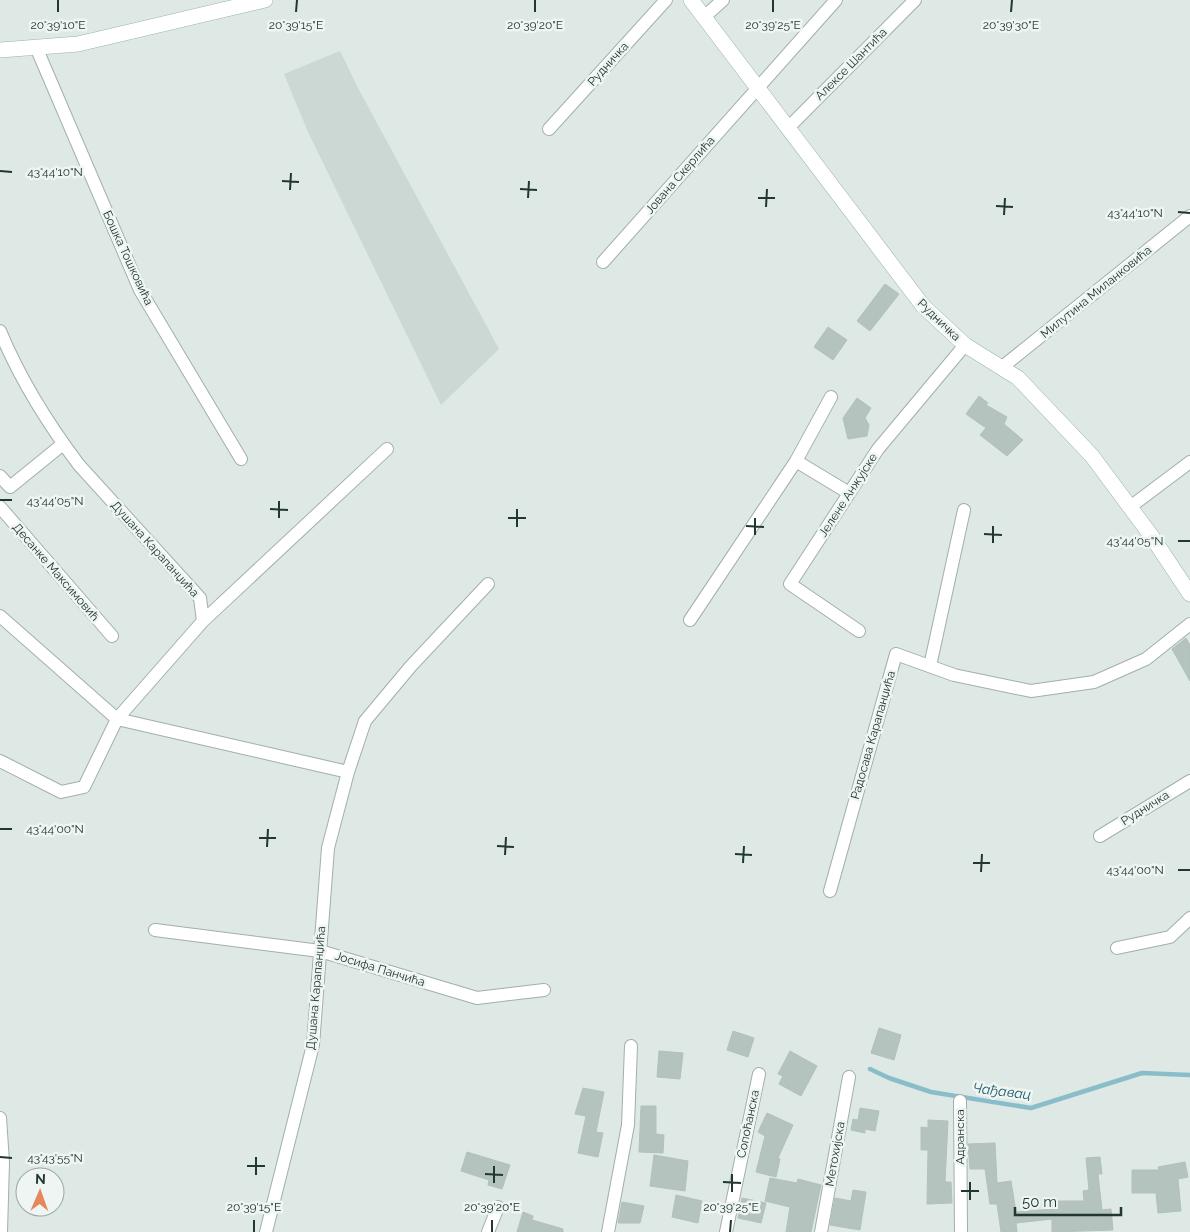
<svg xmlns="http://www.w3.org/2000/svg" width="1190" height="1232" viewBox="0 0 1190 1232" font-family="Raleway,sans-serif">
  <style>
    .built { fill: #ccd8d3 }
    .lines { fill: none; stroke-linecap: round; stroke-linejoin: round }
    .stream { stroke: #89bdca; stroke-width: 4.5 }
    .building { fill: #b4c3bd; stroke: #b1c1bb }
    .street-casing { stroke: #a2afab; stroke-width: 14 }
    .secondary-casing { stroke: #9eb3ac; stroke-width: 16 }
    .street { stroke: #fff; stroke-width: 12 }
    .secondary { stroke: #fff; stroke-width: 15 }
    .ticks { fill: none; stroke: #213732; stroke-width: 2 }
    .labels { text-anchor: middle; stroke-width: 5; stroke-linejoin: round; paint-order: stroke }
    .street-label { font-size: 12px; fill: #213732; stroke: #eef5f2 }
    .water-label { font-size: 14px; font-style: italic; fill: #205d6d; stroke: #eef5f2 }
    .ticks-label { font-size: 12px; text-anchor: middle; fill: #213732; stroke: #eef5f2; stroke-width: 5; stroke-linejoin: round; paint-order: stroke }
  </style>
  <rect width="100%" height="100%" fill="#dee8e4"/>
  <path class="built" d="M 340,51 L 358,88 L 499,349 L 441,405 L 308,132 L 284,74 Z"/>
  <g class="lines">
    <path class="stream" d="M 870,1069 L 889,1078 L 931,1092 L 1031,1108 L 1142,1073 L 1190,1075"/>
  </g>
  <path class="building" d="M 885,284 L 899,294 L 870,331 L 857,321 Z
    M 828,327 L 847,340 L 833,360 L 814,347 Z
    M 979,396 L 988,403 L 986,405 L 1007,417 L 1004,424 L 1023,440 L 1007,456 L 980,435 L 986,428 L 966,414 Z
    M 857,398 L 871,408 L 865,418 L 869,425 L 867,436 L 848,439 L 843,418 Z
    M 1186,638 L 1190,645 L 1190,681 L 1172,649 Z
    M 879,1028 L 901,1035 L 894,1060 L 871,1053 Z
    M 733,1031 L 754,1038 L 748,1057 L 727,1050 Z
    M 659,1051 L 683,1053 L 680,1079 L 657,1077 Z
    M 790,1051 L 817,1066 L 801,1096 L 779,1084 L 783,1076 L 778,1074 Z
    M 583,1088 L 604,1092 L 596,1132 L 603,1133 L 598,1157 L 578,1153 L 586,1116 L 575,1114 Z
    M 641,1106 L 656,1106 L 656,1134 L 664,1135 L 663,1153 L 639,1152 Z
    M 860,1108 L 879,1111 L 875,1131 L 865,1129 L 865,1133 L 851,1130 L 853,1119 L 858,1120 Z
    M 767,1113 L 793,1125 L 778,1158 L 780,1159 L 776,1177 L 756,1172 L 765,1136 L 758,1132 Z
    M 928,1120 L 948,1121 L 945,1182 L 951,1182 L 952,1203 L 927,1204 L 928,1150 L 921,1150 L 921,1127 L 928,1128 Z
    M 995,1143 L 997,1183 L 1011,1181 L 1016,1212 L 1052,1209 L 1052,1201 L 1084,1201 L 1083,1191 L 1089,1190 L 1086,1158 L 1100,1157 L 1102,1174 L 1098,1174 L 1102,1210 L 1111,1209 L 1113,1230 L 1052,1232 L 1052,1219 L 1016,1223 L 1017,1232 L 1001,1232 L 997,1204 L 990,1204 L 985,1169 L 970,1169 L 968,1144 Z
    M 467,1152 L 510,1165 L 502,1189 L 488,1185 L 489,1180 L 461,1171 Z
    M 654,1155 L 688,1161 L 685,1191 L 650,1186 Z
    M 1185,1162 L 1188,1177 L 1178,1179 L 1181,1211 L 1158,1213 L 1156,1193 L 1132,1193 L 1132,1170 L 1159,1170 L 1158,1167 Z
    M 770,1178 L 797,1183 L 798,1179 L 821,1185 L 811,1232 L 786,1232 L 790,1207 L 765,1201 Z
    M 853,1190 L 866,1192 L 860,1230 L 830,1225 L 835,1198 L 851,1201 Z
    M 676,1195 L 702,1201 L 698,1223 L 672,1217 Z
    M 742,1198 L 766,1203 L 761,1223 L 738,1218 Z
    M 622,1202 L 644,1206 L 640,1223 L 618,1223 Z
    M 523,1212 L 533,1216 L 532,1220 L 563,1229 L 563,1232 L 517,1232 Z"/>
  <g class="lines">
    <g class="street-casing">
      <path id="street" d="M 704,17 L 723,0
        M 36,47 L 140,290 L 241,459
        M 788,128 L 915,0
        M 549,129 L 666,0
        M 603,262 L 836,0
        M 0,331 C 20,379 48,424 79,465 L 200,598 L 203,621 L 117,719 L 348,772 L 328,848 L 313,1045 L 266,1232
        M 1001,368 L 1190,216
        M 796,461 L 849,493
        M 0,476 L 10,487 L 63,444
        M 0,507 L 112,636
        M 1130,507 L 1190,462
        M 0,616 L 117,719 L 84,787 L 61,792 L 0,761
        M 690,620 L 796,461 L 831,397
        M 203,621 L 387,449
        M 859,631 L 790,584 L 878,449 L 965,345
        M 930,666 L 964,510
        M 348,772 L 365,721 L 411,666 L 488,584
        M 1100,836 L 1190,781
        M 830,891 L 896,654 L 954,675 L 1031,691 L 1094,682 L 1146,659 L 1190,624
        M 155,930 L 320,951 L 477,998 L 544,990
        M 1117,948 L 1170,937 L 1190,918
        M 960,1101 L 961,1232
        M 0,1118 L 3,1162 L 1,1232
        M 488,1232 L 498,1207
        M 608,1232 L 628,1125 L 631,1046
        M 726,1232 L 759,1074
        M 821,1232 L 849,1077"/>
    </g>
    <g class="secondary-casing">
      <path id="secondary" d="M 691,0 L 923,306 L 965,345 L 1018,378 L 1092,456 L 1150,534 L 1190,594
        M 0,50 L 78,44 L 265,0"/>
    </g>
    <use href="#street" class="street"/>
    <use href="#secondary" class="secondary"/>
  </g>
  <path class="ticks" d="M 58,12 L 58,0M 296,12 L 297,0M 535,12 L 535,0M 773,12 L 773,0M 1011,12 L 1012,0M 0,171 L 12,172M 282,181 L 299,182M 520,189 L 537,190M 290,190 L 291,173M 528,198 L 529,181M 758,198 L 775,198M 996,206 L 1013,207M 766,207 L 767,189M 1178,212 L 1190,213M 1004,215 L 1005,198M 0,500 L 12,500M 270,509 L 288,510M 279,518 L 279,501M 508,518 L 526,518M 746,526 L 764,527M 517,527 L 517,509M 984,534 L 1002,535M 755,535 L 755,518M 1178,541 L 1190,541M 993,543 L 993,526M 0,829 L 12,829M 259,838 L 276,838M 497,846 L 514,847M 267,847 L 268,829M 735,854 L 752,855M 505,855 L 506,837M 743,863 L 744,846M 973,863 L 990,863M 1178,870 L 1190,870M 981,872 L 982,854M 0,1157 L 12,1158M 247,1166 L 265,1166M 485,1174 L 503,1175M 256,1175 L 256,1157M 723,1182 L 741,1183M 494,1183 L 494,1166M 961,1191 L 979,1191M 732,1192 L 732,1174M 970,1200 L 970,1182M 254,1232 L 254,1220M 492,1232 L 492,1220M 730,1232 L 731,1220"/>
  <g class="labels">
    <g class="street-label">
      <text transform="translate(608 64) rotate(-48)" y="4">Рудничка</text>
      <text transform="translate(851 64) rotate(-45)" y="4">Алексе Шантића</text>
      <text transform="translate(680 175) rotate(-49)" y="4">Јована Скерлића</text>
      <text transform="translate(128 258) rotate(65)" y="4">Бошка Тошковића</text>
      <text transform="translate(1096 292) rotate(-39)" y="4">Милутина Миланковића</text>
      <text transform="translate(939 320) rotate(44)" y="4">Рудничка</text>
      <text transform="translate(848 495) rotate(-57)" y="4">Јелене Анжујске</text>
      <text transform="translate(155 549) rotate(48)" y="4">Душана Карапанџића</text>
      <text transform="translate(56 572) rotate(49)" y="4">Десанке Максимовић</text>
      <text transform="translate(873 735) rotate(-74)" y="4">Радосава Карапанџића</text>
      <text transform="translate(1145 808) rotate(-32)" y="4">Рудничка</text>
      <text transform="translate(380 969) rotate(17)" y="4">Јосифа Панчића</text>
      <text transform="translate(316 988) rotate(-85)" y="4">Душана Карапанџића</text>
      <text transform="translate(748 1124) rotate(-78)" y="4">Сопоћанска</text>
      <text transform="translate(960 1137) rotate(-90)" y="4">Адранска</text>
      <text transform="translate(835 1154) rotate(-80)" y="4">Метохијска</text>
    </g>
    <g class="water-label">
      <text transform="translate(1002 1091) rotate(7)" y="5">Чађавац</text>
    </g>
  </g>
  <g class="ticks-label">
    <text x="58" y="29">20°39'10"E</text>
    <text x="296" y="29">20°39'15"E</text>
    <text x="535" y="29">20°39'20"E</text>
    <text x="773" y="29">20°39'25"E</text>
    <text x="1011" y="29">20°39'30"E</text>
    <text x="55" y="176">43°44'10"N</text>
    <text x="1135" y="217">43°44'10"N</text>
    <text x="55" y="505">43°44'05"N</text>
    <text x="1135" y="545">43°44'05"N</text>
    <text x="55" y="833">43°44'00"N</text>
    <text x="1135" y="874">43°44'00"N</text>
    <text x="55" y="1162">43°43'55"N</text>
    <text x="254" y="1211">20°39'15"E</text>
    <text x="492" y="1211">20°39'20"E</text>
    <text x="731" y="1211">20°39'25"E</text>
  </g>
  <g transform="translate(40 1192) rotate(2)"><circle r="24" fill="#eef5f2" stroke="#9ca9a5"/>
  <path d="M0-4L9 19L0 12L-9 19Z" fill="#e7865d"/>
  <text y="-8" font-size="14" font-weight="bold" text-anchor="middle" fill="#213732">N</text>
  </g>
  <path d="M1015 1207v8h106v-8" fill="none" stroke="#213732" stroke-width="2.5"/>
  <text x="1022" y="1207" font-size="15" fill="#213732" stroke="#eef5f2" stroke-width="4" paint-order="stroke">50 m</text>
</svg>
